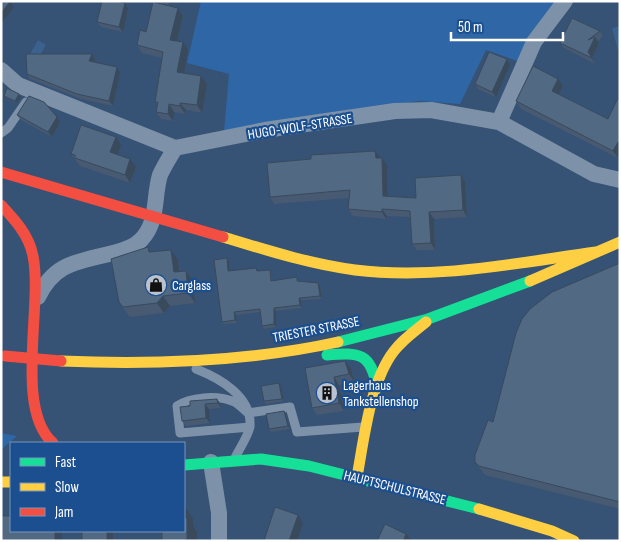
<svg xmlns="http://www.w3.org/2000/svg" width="621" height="542" viewBox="0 0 621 542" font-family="'Sofia Sans Condensed',sans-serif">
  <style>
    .green { fill: #2f66a5 }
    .water { fill: #3b618d }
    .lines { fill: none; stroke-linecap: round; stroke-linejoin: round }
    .lane { stroke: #7d92a8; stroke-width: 9 }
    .street { stroke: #7d92a8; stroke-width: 16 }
    .fast { stroke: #16e098; stroke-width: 11 }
    .slow { stroke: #ffcf43; stroke-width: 11 }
    .jam { stroke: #f24e42; stroke-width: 11 }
    .jam-bridge { stroke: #f24e42; stroke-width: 11 }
    .wall { fill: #475a72 }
    .shaded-wall { fill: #394a5c }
    .building { fill: #526984; stroke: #394a5c }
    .labels { text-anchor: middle; stroke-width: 4.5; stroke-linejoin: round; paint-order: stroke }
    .street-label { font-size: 14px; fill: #fff; stroke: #1b4f8f }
    .poi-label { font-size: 14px; fill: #fff; stroke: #1b4f8f; text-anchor: start }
  </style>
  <rect width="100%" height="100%" fill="#365274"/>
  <path class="green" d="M 201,1 L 559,1 L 517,61 L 486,50 L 460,104 L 419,101 L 224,131 L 229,74 L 187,63 Z
    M 1,433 L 17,436 L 2,449 L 1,449 Z"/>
  <path class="water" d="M 620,26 L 620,49 L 618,50 L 612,28 Z
    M 38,40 L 46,45 L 38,59 L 30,54 Z"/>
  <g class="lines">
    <path class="lane" d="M 1,133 L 8,128 L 26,102
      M 196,369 C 219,378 252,396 250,426 C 249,435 239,449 235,458
      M 250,427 L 180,433 L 177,406 C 190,397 217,395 232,401 C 238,403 243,409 248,413 L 290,407 L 297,432 L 363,427"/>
    <path class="street" d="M 1,70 L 18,85 L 175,148
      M 499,122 L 534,42 L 565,1
      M 38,297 C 55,262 78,262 113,253 C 122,251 134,247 141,240 C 159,221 153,198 160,175 C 164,166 170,157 175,148 L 265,130 L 395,111 L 431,110 L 499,122 L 594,174 L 620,180
      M 211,462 L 219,513 L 219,541"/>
    <path class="fast" d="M 338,342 L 428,319 L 530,281
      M 327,355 C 360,352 371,353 377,388
      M 184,465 L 261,459 L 309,466 L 479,509"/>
    <path class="slow" d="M 223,237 C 266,250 310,264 355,270 C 435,280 517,263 596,252
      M 530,281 L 620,242
      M 61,361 C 154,365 247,362 338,342
      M 357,477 C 364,439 370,382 394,351 C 403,339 415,331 426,322
      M 1,482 L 11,482
      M 479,509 L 552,531 L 574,541"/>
    <path class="jam" d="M 1,172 L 223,237
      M 1,205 C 15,220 29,235 33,256 C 43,305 14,409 53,443"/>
    <path class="jam-bridge" d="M 5,356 L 61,361"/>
  </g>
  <path class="wall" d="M 154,1 L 169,1 L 168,6 L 178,8 L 183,16 L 177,41 L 188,50 L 184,73 L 201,76 L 207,84 L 202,113 L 186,110 L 185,114 L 174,112 L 173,121 L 161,119 L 156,112 L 157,105 L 155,102 L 162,58 L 142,53 L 137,45 L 146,32 L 155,3 Z
    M 128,9 L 123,32 L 101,27 L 97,22 Z
    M 600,31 L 603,36 L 598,41 L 599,43 L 592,58 L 595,64 L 564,48 L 560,43 Z
    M 92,54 L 95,59 L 94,62 L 120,73 L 113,106 L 81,99 L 30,79 L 27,74 Z
    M 507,59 L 510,65 L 496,97 L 479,90 L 475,84 Z
    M 563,86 L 559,94 L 608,119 L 620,99 L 620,156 L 618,158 L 521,109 L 516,101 Z
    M 4,96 L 21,97 L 17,103 L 6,98 Z
    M 17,115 L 57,117 L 60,122 L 52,137 L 21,120 Z
    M 121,145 L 118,154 L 136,167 L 130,183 L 80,166 L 71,154 Z
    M 380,157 L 380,158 L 382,158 L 387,165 L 388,196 L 416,198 L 461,175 L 465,182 L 467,217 L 434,219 L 435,250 L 417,250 L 412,244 L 411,217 L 387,216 L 386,219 L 353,216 L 348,209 L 349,198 L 274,204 L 270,197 L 311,159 Z
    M 152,252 L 178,260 L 180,271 L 186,271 L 193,281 L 195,303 L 170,306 L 164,313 L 130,317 L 126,312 L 119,302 Z
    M 229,261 L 230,271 L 258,271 L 270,270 L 271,273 L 272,280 L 299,280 L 299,281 L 318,283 L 320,286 L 322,299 L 301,300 L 302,308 L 276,311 L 276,327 L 264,329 L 262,326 L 260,312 L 236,315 L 237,323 L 224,324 L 222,322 Z
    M 620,263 L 620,509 L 485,475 L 475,462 L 493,422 Z
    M 305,368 L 351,368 L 354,382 L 339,385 L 344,411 L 317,415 L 312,408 Z
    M 281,386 L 284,401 L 266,404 L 264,401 Z
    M 217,399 L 221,405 L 221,408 L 209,409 L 210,423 L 186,426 L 182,421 L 190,406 Z
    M 284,411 L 290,429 L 271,432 L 269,429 Z"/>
  <path class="shaded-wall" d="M 10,2 L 14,7 L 1,23 L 1,13 Z
    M 125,3 L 128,9 L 123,32 L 119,27 Z
    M 178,8 L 183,16 L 175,48 L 170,40 Z
    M 595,37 L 599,43 L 592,58 L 595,64 L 588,52 Z
    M 183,42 L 188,50 L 183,80 L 177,72 Z
    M 92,54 L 95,59 L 93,66 L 89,61 Z
    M 507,59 L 510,65 L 496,97 L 492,92 Z
    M 117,67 L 120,73 L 113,106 L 109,101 Z
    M 201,76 L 207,84 L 202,113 L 197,105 Z
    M 558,79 L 563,86 L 557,98 L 552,91 Z
    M 19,94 L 21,97 L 17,103 L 15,101 Z
    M 180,103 L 186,110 L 185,114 L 180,106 Z
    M 169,104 L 174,112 L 173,121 L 168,114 Z
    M 57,117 L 60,122 L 52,137 L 48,132 Z
    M 116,137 L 121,145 L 116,160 L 110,152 Z
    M 618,142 L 620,146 L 620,156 L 618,158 L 613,151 Z
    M 375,151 L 380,157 L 380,165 L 376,158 Z
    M 382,158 L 387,165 L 388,202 L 383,196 Z
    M 130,159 L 136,167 L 130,183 L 125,175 Z
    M 461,175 L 465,182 L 467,217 L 463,210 Z
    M 382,209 L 387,216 L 386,219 L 382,212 Z
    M 429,212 L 434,219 L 435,250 L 431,243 Z
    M 171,250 L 178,260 L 181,282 L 174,272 Z
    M 227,258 L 229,261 L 230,274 L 228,271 Z
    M 186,271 L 193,281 L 195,303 L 188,293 Z
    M 318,283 L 320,286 L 322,299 L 320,296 Z
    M 163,296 L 170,306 L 164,313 L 157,303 Z
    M 299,298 L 301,300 L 302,308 L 300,305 Z
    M 274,308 L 276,311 L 276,327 L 274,324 Z
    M 234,312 L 236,315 L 237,323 L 235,320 Z
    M 345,361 L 351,368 L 354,382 L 349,374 Z
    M 334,377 L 339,385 L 344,411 L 339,403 Z
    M 279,383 L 281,386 L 284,401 L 282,399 Z
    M 217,399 L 221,405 L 221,408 L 218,403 Z
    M 205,404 L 209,409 L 210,423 L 206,418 Z
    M 284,411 L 290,429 L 288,426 Z
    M 184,505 L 193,519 L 193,526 L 197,532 L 197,541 L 188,541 L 187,540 L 184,519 Z
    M 298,515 L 303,523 L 297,541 L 289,541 Z
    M 55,531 L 62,531 L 62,541 L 55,541 Z
    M 103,531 L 113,531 L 113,539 L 114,541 L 107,541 Z
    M 406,534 L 411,541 L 405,541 L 404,539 Z"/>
  <path class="building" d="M 1,1 L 10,1 L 10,2 L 1,13 Z
    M 102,1 L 116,1 L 125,3 L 119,27 L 97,22 Z
    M 153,2 L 178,8 L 170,40 L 183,42 L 177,72 L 201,76 L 197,105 L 180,103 L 180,106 L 169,104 L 168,114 L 156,112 L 158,102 L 155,102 L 163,52 L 137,45 L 140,30 L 146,32 Z
    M 572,18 L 600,31 L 588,40 L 595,37 L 588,52 L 592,58 L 560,43 Z
    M 489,52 L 507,59 L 492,92 L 475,84 Z
    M 26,54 L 92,54 L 89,61 L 117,67 L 109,101 L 77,94 L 27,74 Z
    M 533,66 L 558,79 L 552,91 L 608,119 L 618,98 L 620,99 L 620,144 L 618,142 L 613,151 L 516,101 Z
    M 7,88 L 19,94 L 15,101 L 4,96 Z
    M 29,96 L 44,102 L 57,117 L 48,132 L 17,115 Z
    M 81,125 L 116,137 L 110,152 L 130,159 L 125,175 L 75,158 L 75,155 L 71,154 Z
    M 375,151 L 376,158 L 382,158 L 383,196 L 416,198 L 415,178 L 461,175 L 463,210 L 429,212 L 431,243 L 412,244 L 410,211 L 382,209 L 382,212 L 348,209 L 350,190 L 270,197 L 267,163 L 311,159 L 311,155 Z
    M 148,247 L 149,252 L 171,250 L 174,272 L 186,271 L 188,293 L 163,296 L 157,303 L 123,307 L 119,302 L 111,259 Z
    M 227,258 L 228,271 L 256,268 L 257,271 L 270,270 L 271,281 L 297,277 L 297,281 L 318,283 L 320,296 L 299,298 L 300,305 L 274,308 L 274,324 L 262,326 L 260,309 L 234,312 L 235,320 L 222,322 L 214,260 Z
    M 620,263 L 620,502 L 479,466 L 475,462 L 475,455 L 488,420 L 493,422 L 516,333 L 522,319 L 530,309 L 552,292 Z
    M 345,361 L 349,374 L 334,377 L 339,403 L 312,408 L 305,368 Z
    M 279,383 L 282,399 L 264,401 L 261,386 Z
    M 217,399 L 218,403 L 205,404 L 206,418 L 182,421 L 180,407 L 190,406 L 190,401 Z
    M 284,411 L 288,426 L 269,429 L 266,414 Z
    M 275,507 L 298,515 L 289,541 L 264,541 Z
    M 1,516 L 11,516 L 11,531 L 55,531 L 55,541 L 1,541 Z
    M 184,518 L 187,518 L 187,540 L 183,540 L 183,541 L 162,541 L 162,531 L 184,531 Z
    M 385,524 L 406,534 L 404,539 L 408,541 L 377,541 Z
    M 82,531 L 107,531 L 107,541 L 82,541 Z"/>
  <defs>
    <g id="shop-disc" transform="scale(1.125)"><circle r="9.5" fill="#b9c2ce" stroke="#1b4f8f"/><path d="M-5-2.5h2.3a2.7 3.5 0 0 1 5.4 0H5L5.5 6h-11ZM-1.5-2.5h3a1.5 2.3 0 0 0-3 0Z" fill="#111"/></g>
    <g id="building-disc" transform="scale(1.125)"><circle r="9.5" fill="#b9c2ce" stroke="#1b4f8f"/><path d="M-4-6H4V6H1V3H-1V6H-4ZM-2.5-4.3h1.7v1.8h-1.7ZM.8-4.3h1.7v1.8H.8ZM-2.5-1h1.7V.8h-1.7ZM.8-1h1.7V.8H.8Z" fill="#111"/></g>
  </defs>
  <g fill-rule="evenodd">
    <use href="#shop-disc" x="156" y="285"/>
    <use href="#building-disc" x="327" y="393"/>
  </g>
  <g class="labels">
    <g class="street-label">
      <text transform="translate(300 126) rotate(-9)" y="5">HUGO-WOLF-STRASSE</text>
      <text transform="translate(316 329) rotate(-11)" y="5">TRIESTER STRASSE</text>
      <text transform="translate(395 487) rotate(14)" y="5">HAUPTSCHULSTRASSE</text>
    </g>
    <g class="poi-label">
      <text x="172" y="290">Carglass</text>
      <text x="343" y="390">Lagerhaus<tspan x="343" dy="16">Tankstellenshop</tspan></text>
    </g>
  </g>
  <rect width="621" height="542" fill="none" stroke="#ffffff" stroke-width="5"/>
  <rect x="10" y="442" width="175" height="90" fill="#1b4f8f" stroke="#7695bc"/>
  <rect x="20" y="458" width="25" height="8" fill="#16e098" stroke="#7695bc"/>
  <text x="55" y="467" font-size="15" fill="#ffffff">Fast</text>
  <rect x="20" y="483" width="25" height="8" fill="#ffcf43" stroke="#7695bc"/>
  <text x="55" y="492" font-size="15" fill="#ffffff">Slow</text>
  <rect x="20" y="508" width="25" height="8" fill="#f24e42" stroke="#7695bc"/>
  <text x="55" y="517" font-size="15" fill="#ffffff">Jam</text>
  <path d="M451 32v8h112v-8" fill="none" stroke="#ffffff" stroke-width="2.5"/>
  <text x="458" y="32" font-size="15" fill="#ffffff" stroke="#1b4f8f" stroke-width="4" paint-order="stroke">50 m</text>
</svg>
